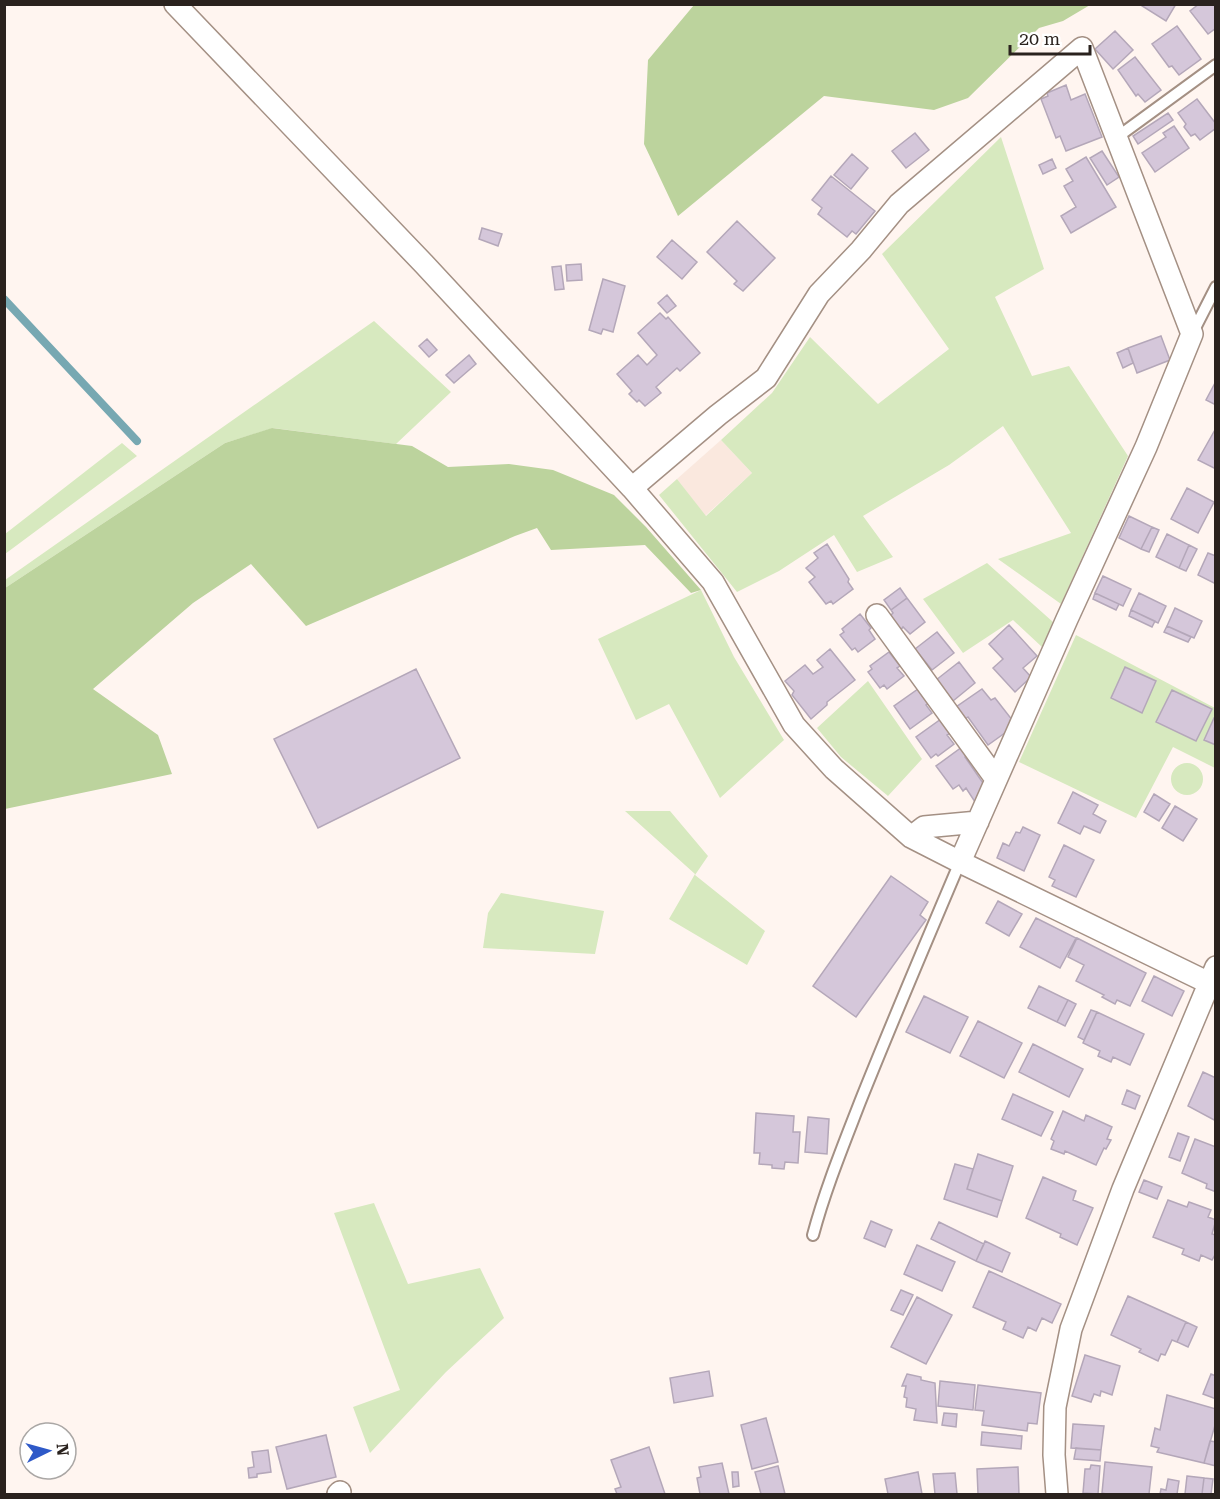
<svg xmlns="http://www.w3.org/2000/svg" width="1220" height="1499" viewBox="0 0 1220 1499" font-family="'Roboto Serif',serif">
  <style>
    .built { fill: #fae8de }
    .green { fill: #d7e9bf }
    .forest { fill: #bcd39d }
    .lines { fill: none; stroke-linecap: round; stroke-linejoin: round }
    .stream { stroke: #77a8b2; stroke-width: 8 }
    .building { fill: #d5c7da; stroke: #b4a7b9; stroke-width: 1.5 }
    .lane-casing { stroke: #a49084; stroke-width: 14 }
    .street-casing { stroke: #a49084; stroke-width: 24 }
    .lane { stroke: #fff; stroke-width: 10 }
    .street { stroke: #fff; stroke-width: 21 }
  </style>
  <rect width="100%" height="100%" fill="#fff5f0"/>
  <path class="built" d="M 721,440 L 752,473 L 705,516 L 677,479 Z"/>
  <path class="green" d="M 1001,137 L 1044,269 L 995,297 L 1032,376 L 1069,366 L 1128,456 L 1061,604 L 998,559 L 1071,533 L 1003,426 L 949,465 L 863,516 L 893,557 L 857,572 L 834,535 L 779,571 L 737,592 L 659,495 L 677,479 L 706,516 L 752,473 L 721,440 L 772,393 L 810,337 L 878,404 L 949,349 L 882,254 Z
    M 374,321 L 451,392 L 396,444 L 273,428 L 225,443 L 5,588 L 5,580 Z
    M 122,443 L 137,456 L 5,554 L 5,534 Z
    M 987,563 L 1053,622 L 1042,647 L 1013,620 L 963,653 L 923,599 Z
    M 701,590 L 734,657 L 784,740 L 720,798 L 669,704 L 636,720 L 598,639 Z
    M 1076,635 L 1215,708 L 1215,768 L 1173,747 L 1136,818 L 1019,762 Z
    M 868,681 L 922,759 L 888,796 L 841,757 L 817,728 Z
    M1171 779a16 16 0 1 1 32 0a16 16 0 1 1-32 0Z
    M 625,811 L 670,811 L 708,856 L 695,875 L 765,931 L 747,965 L 669,919 L 695,874 Z
    M 501,893 L 604,911 L 595,954 L 483,948 L 488,913 Z
    M 374,1203 L 408,1284 L 480,1268 L 504,1318 L 446,1372 L 370,1453 L 353,1407 L 400,1390 L 334,1213 Z"/>
  <path class="forest" d="M 694,5 L 694,4 L 1090,5 L 1063,21 L 1039,28 L 968,98 L 934,110 L 824,96 L 678,216 L 644,144 L 648,60 Z
    M 272,428 L 412,446 L 448,467 L 509,464 L 553,470 L 614,495 L 646,527 L 701,590 L 691,593 L 645,545 L 551,550 L 537,528 L 515,536 L 306,626 L 251,564 L 193,603 L 93,689 L 158,735 L 172,774 L 5,809 L 5,588 L 225,443 Z"/>
  <g class="lines">
    <path class="stream" d="M 4,299 L 137,441"/>
  </g>
  <path class="building" d="M 1139,4 L 1176,4 L 1166,21 Z
    M 1199,4 L 1216,4 L 1216,28 L 1208,34 L 1190,11 Z
    M 1177,26 L 1201,59 L 1179,75 L 1172,66 L 1169,67 L 1152,44 Z
    M 1115,31 L 1133,50 L 1113,69 L 1095,49 Z
    M 1135,57 L 1161,90 L 1145,102 L 1138,94 L 1136,96 L 1118,70 Z
    M 1066,85 L 1071,100 L 1085,94 L 1102,137 L 1066,151 L 1060,136 L 1056,138 L 1041,99 L 1048,96 L 1047,93 Z
    M 1197,99 L 1216,124 L 1216,128 L 1200,140 L 1195,134 L 1191,136 L 1184,127 L 1186,124 L 1178,113 Z
    M 1168,113 L 1173,120 L 1138,144 L 1133,136 Z
    M 1174,126 L 1189,148 L 1155,172 L 1142,153 L 1166,137 L 1163,133 Z
    M 915,133 L 929,150 L 906,168 L 892,151 Z
    M 1102,151 L 1119,177 L 1107,185 L 1090,158 Z
    M 852,154 L 868,168 L 851,189 L 834,175 Z
    M 1086,157 L 1116,207 L 1071,233 L 1061,216 L 1076,207 L 1064,186 L 1073,181 L 1066,169 Z
    M 1052,159 L 1056,168 L 1043,174 L 1039,165 Z
    M 831,176 L 875,211 L 856,234 L 852,231 L 847,237 L 818,214 L 822,208 L 812,200 Z
    M 737,221 L 775,258 L 743,291 L 734,284 L 737,281 L 707,252 Z
    M 482,228 L 502,234 L 498,246 L 479,239 Z
    M 672,240 L 697,262 L 682,279 L 657,257 Z
    M 581,264 L 582,280 L 567,281 L 566,265 Z
    M 561,266 L 564,289 L 555,290 L 552,267 Z
    M 603,279 L 625,286 L 613,332 L 603,329 L 601,334 L 589,330 Z
    M 667,295 L 676,306 L 667,313 L 658,303 Z
    M 660,313 L 666,319 L 668,317 L 700,353 L 680,371 L 677,368 L 656,387 L 661,393 L 645,406 L 639,400 L 637,402 L 629,394 L 632,391 L 617,374 L 638,355 L 647,365 L 657,355 L 638,333 Z
    M 1161,336 L 1170,360 L 1137,373 L 1128,348 Z
    M 427,339 L 437,350 L 429,357 L 419,346 Z
    M 1128,348 L 1133,363 L 1123,368 L 1117,353 Z
    M 469,355 L 476,364 L 454,383 L 446,375 Z
    M 1216,381 L 1216,405 L 1206,400 Z
    M 1216,428 L 1216,469 L 1198,460 Z
    M 1187,488 L 1214,502 L 1198,533 L 1171,519 Z
    M 1129,516 L 1152,527 L 1141,549 L 1119,538 Z
    M 1152,527 L 1159,530 L 1149,552 L 1141,549 Z
    M 1167,534 L 1189,545 L 1179,568 L 1156,557 Z
    M 827,544 L 849,579 L 848,582 L 853,589 L 833,604 L 831,601 L 826,604 L 809,582 L 815,577 L 806,568 L 818,558 L 814,553 Z
    M 1189,545 L 1197,549 L 1186,571 L 1179,568 Z
    M 1208,553 L 1216,556 L 1216,584 L 1198,575 Z
    M 1103,576 L 1131,589 L 1123,606 L 1095,593 Z
    M 900,588 L 907,598 L 891,610 L 884,600 Z
    M 1095,593 L 1119,604 L 1116,610 L 1093,599 Z
    M 1139,593 L 1166,606 L 1158,623 L 1131,610 Z
    M 907,598 L 925,622 L 910,634 L 903,627 L 900,631 L 889,617 L 893,613 L 891,610 Z
    M 1175,608 L 1202,621 L 1194,638 L 1167,626 Z
    M 1131,610 L 1155,621 L 1152,627 L 1129,616 Z
    M 860,614 L 871,628 L 869,630 L 875,639 L 858,652 L 855,648 L 852,650 L 840,635 L 844,632 L 842,629 Z
    M 1009,625 L 1037,656 L 1023,668 L 1031,677 L 1015,692 L 993,668 L 1003,659 L 989,644 Z
    M 1167,626 L 1191,637 L 1188,642 L 1164,632 Z
    M 937,632 L 954,653 L 932,670 L 915,649 Z
    M 830,649 L 855,680 L 827,702 L 827,705 L 811,719 L 792,695 L 794,691 L 785,681 L 805,665 L 813,674 L 823,667 L 817,660 Z
    M 889,652 L 900,666 L 897,668 L 904,676 L 887,689 L 884,685 L 880,688 L 868,672 L 872,669 L 870,666 Z
    M 959,662 L 975,683 L 953,701 L 936,680 Z
    M 1125,667 L 1156,681 L 1142,713 L 1111,698 Z
    M 416,669 L 460,758 L 318,828 L 274,739 Z
    M 918,689 L 929,703 L 926,705 L 932,713 L 910,729 L 894,706 Z
    M 982,689 L 991,700 L 995,698 L 1013,721 L 1009,730 L 988,745 L 968,717 L 965,719 L 956,707 Z
    M 1172,690 L 1212,709 L 1196,741 L 1156,722 Z
    M 1214,718 L 1216,719 L 1216,745 L 1204,740 Z
    M 941,719 L 951,733 L 947,735 L 954,744 L 938,756 L 936,754 L 931,758 L 916,737 Z
    M 962,747 L 968,754 L 965,757 L 983,783 L 975,802 L 966,788 L 963,791 L 959,785 L 953,789 L 936,766 Z
    M 1073,792 L 1098,805 L 1093,814 L 1106,821 L 1100,833 L 1084,826 L 1080,834 L 1058,823 Z
    M 1154,794 L 1170,804 L 1159,821 L 1144,812 Z
    M 1175,806 L 1197,819 L 1183,841 L 1162,828 Z
    M 1023,827 L 1040,835 L 1024,871 L 997,858 L 1003,843 L 1009,846 L 1016,832 L 1020,833 Z
    M 1064,845 L 1094,860 L 1076,897 L 1052,886 L 1055,880 L 1049,877 Z
    M 891,876 L 928,902 L 920,915 L 926,920 L 856,1017 L 813,986 Z
    M 998,901 L 1022,914 L 1009,936 L 986,923 Z
    M 1036,918 L 1076,938 L 1060,968 L 1020,947 Z
    M 1077,938 L 1146,973 L 1130,1006 L 1117,1000 L 1115,1004 L 1102,997 L 1104,995 L 1076,981 L 1084,965 L 1068,957 Z
    M 1154,976 L 1184,991 L 1172,1016 L 1142,1001 Z
    M 1039,986 L 1068,1000 L 1057,1022 L 1028,1008 Z
    M 924,996 L 968,1017 L 950,1053 L 906,1032 Z
    M 1068,1000 L 1076,1004 L 1065,1026 L 1057,1022 Z
    M 1091,1010 L 1097,1012 L 1084,1040 L 1078,1037 Z
    M 1097,1012 L 1144,1034 L 1130,1065 L 1113,1057 L 1111,1062 L 1098,1056 L 1100,1051 L 1083,1043 Z
    M 978,1021 L 1022,1043 L 1004,1078 L 960,1056 Z
    M 1033,1044 L 1083,1069 L 1069,1097 L 1019,1072 Z
    M 1203,1072 L 1216,1078 L 1216,1121 L 1188,1106 Z
    M 1127,1090 L 1140,1096 L 1135,1109 L 1122,1104 Z
    M 1013,1094 L 1053,1112 L 1041,1136 L 1002,1119 Z
    M 1063,1111 L 1084,1121 L 1086,1115 L 1112,1127 L 1107,1139 L 1111,1140 L 1106,1149 L 1104,1148 L 1096,1165 L 1065,1151 L 1064,1154 L 1051,1149 L 1054,1141 L 1051,1139 Z
    M 756,1113 L 794,1116 L 793,1132 L 800,1132 L 798,1163 L 785,1162 L 784,1169 L 772,1168 L 772,1165 L 759,1164 L 760,1153 L 754,1153 Z
    M 808,1117 L 829,1119 L 827,1154 L 805,1152 Z
    M 1178,1133 L 1189,1137 L 1180,1161 L 1169,1157 Z
    M 1195,1139 L 1216,1147 L 1216,1192 L 1206,1188 L 1207,1184 L 1182,1173 Z
    M 978,1154 L 1013,1166 L 1002,1201 L 967,1189 Z
    M 955,1164 L 973,1169 L 967,1189 L 1002,1201 L 997,1217 L 944,1199 Z
    M 1043,1177 L 1076,1191 L 1073,1200 L 1093,1208 L 1077,1245 L 1060,1237 L 1061,1234 L 1026,1218 Z
    M 1144,1180 L 1162,1187 L 1157,1199 L 1139,1192 Z
    M 1168,1200 L 1187,1207 L 1189,1202 L 1211,1210 L 1208,1217 L 1216,1220 L 1212,1234 L 1216,1235 L 1216,1253 L 1212,1260 L 1201,1255 L 1199,1261 L 1182,1254 L 1184,1249 L 1153,1237 Z
    M 871,1221 L 892,1230 L 885,1247 L 864,1238 Z
    M 939,1222 L 984,1244 L 976,1261 L 931,1239 Z
    M 985,1241 L 1010,1253 L 1002,1272 L 976,1261 Z
    M 917,1245 L 955,1262 L 942,1291 L 904,1274 Z
    M 989,1271 L 1061,1304 L 1052,1323 L 1042,1318 L 1036,1331 L 1028,1327 L 1023,1338 L 1003,1329 L 1006,1322 L 973,1307 Z
    M 901,1290 L 913,1295 L 903,1315 L 891,1310 Z
    M 1128,1296 L 1186,1322 L 1177,1342 L 1172,1340 L 1165,1355 L 1161,1354 L 1158,1361 L 1139,1352 L 1141,1349 L 1111,1335 Z
    M 917,1297 L 952,1315 L 926,1364 L 891,1347 Z
    M 1186,1322 L 1197,1327 L 1188,1347 L 1177,1342 Z
    M 1085,1355 L 1120,1366 L 1112,1395 L 1101,1391 L 1100,1396 L 1094,1394 L 1091,1402 L 1072,1396 Z
    M 709,1371 L 713,1396 L 674,1403 L 670,1378 Z
    M 907,1374 L 921,1377 L 921,1380 L 935,1383 L 937,1423 L 914,1420 L 916,1409 L 906,1407 L 907,1398 L 904,1397 L 906,1386 L 902,1386 Z
    M 1211,1374 L 1216,1376 L 1216,1399 L 1203,1394 Z
    M 940,1381 L 975,1385 L 973,1410 L 938,1406 Z
    M 978,1385 L 1041,1393 L 1037,1424 L 1028,1423 L 1027,1431 L 982,1425 L 984,1411 L 975,1410 Z
    M 1167,1395 L 1216,1409 L 1216,1422 L 1204,1463 L 1157,1452 L 1159,1448 L 1151,1446 L 1155,1428 L 1160,1430 Z
    M 944,1413 L 957,1414 L 956,1427 L 942,1425 Z
    M 766,1418 L 778,1462 L 752,1469 L 741,1425 Z
    M 1073,1424 L 1104,1426 L 1101,1450 L 1071,1448 Z
    M 982,1432 L 1022,1436 L 1021,1449 L 981,1445 Z
    M 326,1435 L 336,1477 L 287,1489 L 276,1447 Z
    M 1210,1441 L 1216,1442 L 1216,1466 L 1204,1463 Z
    M 649,1447 L 665,1494 L 617,1494 L 615,1489 L 621,1487 L 611,1460 Z
    M 1076,1448 L 1101,1450 L 1100,1461 L 1074,1459 Z
    M 268,1450 L 271,1472 L 257,1474 L 257,1477 L 249,1478 L 248,1468 L 254,1467 L 252,1452 Z
    M 1105,1462 L 1152,1467 L 1149,1494 L 1106,1494 L 1102,1493 Z
    M 722,1463 L 729,1494 L 700,1494 L 697,1478 L 701,1477 L 699,1467 Z
    M 1091,1465 L 1100,1466 L 1098,1494 L 1083,1493 L 1085,1469 L 1090,1469 Z
    M 778,1466 L 785,1494 L 761,1494 L 755,1472 Z
    M 1018,1467 L 1019,1494 L 978,1494 L 977,1469 Z
    M 732,1472 L 738,1472 L 739,1486 L 733,1487 Z
    M 918,1472 L 922,1494 L 888,1494 L 885,1479 Z
    M 955,1473 L 957,1494 L 935,1494 L 933,1474 Z
    M 1187,1476 L 1204,1478 L 1202,1494 L 1185,1494 Z
    M 1204,1478 L 1213,1479 L 1211,1494 L 1202,1494 Z
    M 1168,1479 L 1179,1481 L 1177,1494 L 1160,1494 L 1161,1489 L 1166,1490 Z"/>
  <g class="lines">
    <g class="lane-casing">
      <path id="lane" d="M 1116,138 L 1216,65
        M 1192,334 L 1216,287
        M 813,1235 C 825,1190 843,1146 860,1102 C 892,1022 926,942 960,862"/>
    </g>
    <g class="street-casing">
      <path id="street" d="M 175,4 L 424,264 L 632,488 L 713,582 L 794,725 L 834,769 L 911,837 L 960,862 L 1209,983
        M 632,488 L 718,415 L 766,378 L 819,294 L 861,250 L 899,204 L 1082,48 L 1192,334 L 1146,447 L 1067,619 L 960,862
        M 877,615 L 996,779
        M 911,837 L 924,827 L 978,822
        M 338,1494 L 340,1492
        M 1057,1494 L 1054,1455 L 1055,1407 L 1071,1329 L 1123,1189 L 1216,967"/>
    </g>
    <use href="#lane" class="lane"/>
    <use href="#street" class="street"/>
  </g>
  <rect width="1220" height="1499" fill="none" stroke="#2a221e" stroke-width="12"/>
  <g transform="translate(48 1451) rotate(85)"><circle r="28" fill="#ffffff" stroke="#aaa7a5" stroke-width="1.5"/>
  <path d="M0-4.5L10 22L0 15L-10 22Z" fill="#2e59c8"/>
  <text y="-9" font-size="16" font-weight="bold" text-anchor="middle" fill="#2a221e">N</text>
  </g>
  <path d="M1010 45v9h80v-9" fill="none" stroke="#2a221e" stroke-width="3"/>
  <text x="1019" y="45" font-size="18" fill="#2a221e" stroke="#ffffff" stroke-width="4.5" paint-order="stroke">20 m</text>
</svg>
